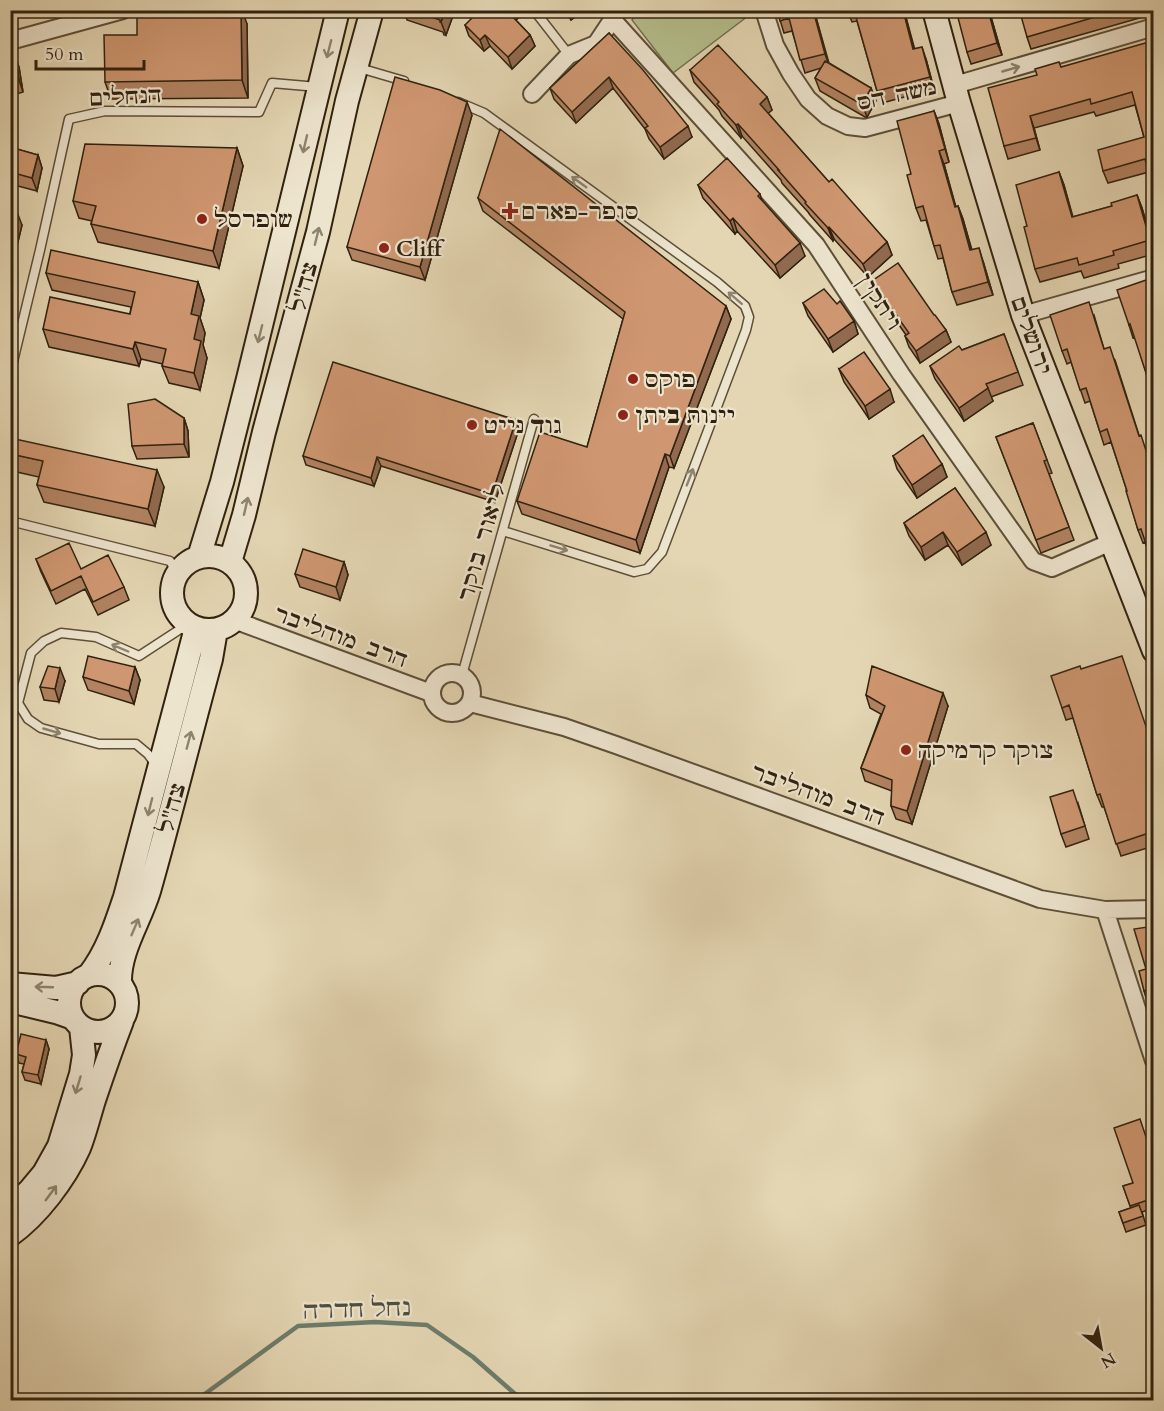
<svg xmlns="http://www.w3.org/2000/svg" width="1164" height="1411" viewBox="0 0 1164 1411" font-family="Cardo,'Frank Ruhl Libre',serif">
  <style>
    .green { fill: #b4be8c; stroke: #72704e; stroke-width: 1.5 }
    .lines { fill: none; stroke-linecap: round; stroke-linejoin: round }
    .stream { stroke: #6d7d6d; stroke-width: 4.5 }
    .lane-casing { stroke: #5d4f38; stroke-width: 11 }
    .street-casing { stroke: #5d4f38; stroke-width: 20 }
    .secondary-casing { stroke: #30220f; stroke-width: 26 }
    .lane { stroke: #ede4ce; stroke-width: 8 }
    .street { stroke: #ede4ce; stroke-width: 16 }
    .secondary { stroke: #ede4ce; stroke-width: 22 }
    .wall { fill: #b28261; stroke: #30220f; stroke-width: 1.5 }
    .shaded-wall { fill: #916a4f; stroke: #30220f; stroke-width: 1.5 }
    .building { fill: #cf9771; stroke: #30220f; stroke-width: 1.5 }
    .oneway { stroke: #8e836e }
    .poi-dot { fill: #8f2418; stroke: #ede4ce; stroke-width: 2 }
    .labels { text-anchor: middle; stroke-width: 4.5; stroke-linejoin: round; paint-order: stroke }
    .street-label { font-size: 22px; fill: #30220f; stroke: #ede4ce }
    .poi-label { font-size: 22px; font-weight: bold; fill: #30220f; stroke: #ede4ce; text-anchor: start }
    .water-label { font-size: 24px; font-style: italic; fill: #4e4f3e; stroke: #ede4ce }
  </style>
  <rect width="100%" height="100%" fill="#e4d6b3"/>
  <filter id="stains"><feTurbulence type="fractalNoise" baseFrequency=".00333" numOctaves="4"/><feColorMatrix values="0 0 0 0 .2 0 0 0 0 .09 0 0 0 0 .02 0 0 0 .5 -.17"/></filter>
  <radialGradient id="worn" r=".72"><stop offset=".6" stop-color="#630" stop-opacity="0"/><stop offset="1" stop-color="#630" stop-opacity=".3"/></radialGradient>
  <path class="green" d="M 638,10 L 747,11 L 748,16 L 673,73 L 632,20 Z"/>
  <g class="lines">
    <path class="stream" d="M 190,1400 L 202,1396 L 298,1326 L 375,1322 L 427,1325 L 473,1357 L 522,1400"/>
    <g class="lane-casing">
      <path id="lane" d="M 534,10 L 569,55
        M 356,67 L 404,81
        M 458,102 L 484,113 L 717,282 L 745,306 L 749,317 L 746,330 L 662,552 L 647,569 L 634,572 L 503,531
        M 10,374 L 40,250 L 69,119 L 105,111 L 259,112 L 272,83 L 318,87
        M 10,521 L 170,561 L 177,573
        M 462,675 L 534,419
        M 156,765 L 148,754 L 136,744 L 99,744 L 41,728 L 28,719 L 18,703 L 31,653 L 44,641 L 61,633 L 96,637 L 139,656 L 188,624"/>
    </g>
    <g class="street-casing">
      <path id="street" d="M 764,10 L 775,45 L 791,74 L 808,99 L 827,116 L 848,126 L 865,128 L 959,103
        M 613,20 L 816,245 L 901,374 L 1033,561 L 1052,568 L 1111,542
        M 10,41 L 123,10
        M 955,85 L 1154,27
        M 532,94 L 569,55 L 596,44 L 618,11
        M 1023,315 L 1154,278
        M 234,620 L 431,693
        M432 693a20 20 0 1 1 40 0a20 20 0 1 1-40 0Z
        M 470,703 L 564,727 L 616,745 L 1040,899 L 1105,910 L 1154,909
        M 1105,910 L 1154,1061"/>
    </g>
    <g class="secondary-casing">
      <path id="secondary" d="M 934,10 L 959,103 L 1023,315 L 1154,651
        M172 593a37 37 0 1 1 74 0a37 37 0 1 1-74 0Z
        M 199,557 L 222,482 L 248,379 L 338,10
        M 230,562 L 244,515 L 264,432 L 318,232 L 347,101 L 372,10
        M69 1003a29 29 0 1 1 58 0a29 29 0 1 1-58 0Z
        M 89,975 C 107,952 116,924 125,897 L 196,628
        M 120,983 C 119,951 140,921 149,891 C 171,814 190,736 211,659 L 216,630
        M 10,984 L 56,988 L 78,983
        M 10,1001 L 56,1012 L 73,1018
        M 10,1208 L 29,1191 L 44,1173 L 59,1146 L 81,1074 L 84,1055 L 81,1027
        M 10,1235 C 38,1215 65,1179 79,1148 C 85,1133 89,1116 94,1100 C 103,1073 112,1047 122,1021"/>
    </g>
    <use href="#lane" class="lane"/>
    <use href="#street" class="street"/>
    <use href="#secondary" class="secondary"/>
  </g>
  <path class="wall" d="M 404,10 L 455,10 L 446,35 L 444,35 L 443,32 L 407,20 Z
    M 564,10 L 584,10 L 571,20 Z
    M 777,10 L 814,10 L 829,63 L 871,88 L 876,101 L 867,117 L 865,117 L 820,91 L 815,78 L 821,68 L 805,73 L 792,31 L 784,33 Z
    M 847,10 L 904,10 L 914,49 L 926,59 L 934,89 L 882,103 L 877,91 L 857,21 L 852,22 Z
    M 989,10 L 1002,55 L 971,64 L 967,52 Z
    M 1025,10 L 1148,10 L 1150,15 L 1031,49 L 1027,37 L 1026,14 Z
    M 519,17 L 516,20 L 530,35 L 535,46 L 512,69 L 490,46 L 484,51 L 469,36 L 465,25 Z
    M 247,24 L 248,98 L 111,99 L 105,82 Z
    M 609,33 L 692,137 L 664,159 L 649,139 L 645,129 L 613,88 L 576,123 L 554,99 L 550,88 Z
    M 1154,54 L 1154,188 L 1149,172 L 1108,183 L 1103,171 L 1144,137 L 1135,105 L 1096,116 L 1094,112 L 1034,128 L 1040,150 L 1008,159 L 1004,146 L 1037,75 L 1061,67 Z
    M 10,56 L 19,67 L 23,92 L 10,96 Z
    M 690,70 L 767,97 L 772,110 L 768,113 L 829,182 L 887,242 L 892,255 L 868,277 L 834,239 L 833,241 L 810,215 L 808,212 L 782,183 L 781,180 L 742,136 L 741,138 L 722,116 L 719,110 L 694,82 Z
    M 934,111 L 939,124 L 949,162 L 944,164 L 956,207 L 958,206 L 963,219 L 972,250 L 983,261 L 993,295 L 957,305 L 952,292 L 943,258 L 938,259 L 926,220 L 921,221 L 916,208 L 911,174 Z
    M 472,115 L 425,280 L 352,260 L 347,247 Z
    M 10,147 L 38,155 L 42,168 L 37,191 L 10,184 Z
    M 237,148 L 243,166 L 219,268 L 98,242 L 91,224 L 92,221 L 79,218 L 73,201 Z
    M 1059,172 L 1064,185 L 1073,217 L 1112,206 L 1137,195 L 1142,208 L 1154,249 L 1154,254 L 1118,264 L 1119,268 L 1084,278 L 1081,271 L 1040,282 L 1035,269 L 1027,226 Z
    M 698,185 L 760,194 L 762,201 L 805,256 L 780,278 L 737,231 L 735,234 L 703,198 Z
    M 478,198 L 726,306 L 731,319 L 674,468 L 669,467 L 640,553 L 522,514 L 517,501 L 587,447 L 623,319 L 483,211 Z
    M 10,210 L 22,225 L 17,246 L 10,245 Z
    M 46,273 L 198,282 L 204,300 L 200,318 L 205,333 L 203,345 L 207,358 L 200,390 L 169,383 L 162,366 L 163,364 L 141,359 L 139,366 L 49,347 L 43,329 L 130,314 L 131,307 L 52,290 Z
    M 1152,278 L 1148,379 L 1135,337 L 1133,338 L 1129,325 Z
    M 872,281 L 934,315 L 946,330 L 951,342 L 920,363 L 909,347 L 905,336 L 906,335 L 876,292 Z
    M 803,303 L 837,304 L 854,321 L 858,334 L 833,352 L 808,316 Z
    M 1094,315 L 1104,349 L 1115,360 L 1139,435 L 1145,448 L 1154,473 L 1154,568 L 1145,542 L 1143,543 L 1138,530 L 1127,491 L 1111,442 L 1104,445 L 1090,401 L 1085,403 L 1071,362 L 1067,364 L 1062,351 Z
    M 1004,334 L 1023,385 L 991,397 L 993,401 L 964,421 L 935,379 L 930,366 L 962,350 Z
    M 839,369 L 894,402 L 869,419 L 844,382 Z
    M 184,418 L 188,431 L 189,457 L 137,459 L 132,446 Z
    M 1033,423 L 1052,473 L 1049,474 L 1074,540 L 1041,553 L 996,437 Z
    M 519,429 L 495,502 L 381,466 L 374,486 L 306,465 L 303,456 Z
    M 11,454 L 164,487 L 155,526 L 44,502 L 37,485 L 39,477 L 17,472 Z
    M 893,456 L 942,464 L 947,477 L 917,498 L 897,469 Z
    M 955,488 L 991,545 L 962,565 L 948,545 L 925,560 L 909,536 L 904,523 Z
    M 36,559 L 81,569 L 124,587 L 129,600 L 98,615 L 85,589 L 56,604 L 41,572 Z
    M 344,562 L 348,575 L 340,600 L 300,587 L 295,574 Z
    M 135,667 L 140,680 L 134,704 L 88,690 L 83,677 Z
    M 1081,669 L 1154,749 L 1154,846 L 1121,856 L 1104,807 L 1102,807 L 1097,795 L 1073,718 L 1066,720 L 1062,708 Z
    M 65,681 L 59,702 L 44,700 L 40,687 Z
    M 866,695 L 948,706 L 912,824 L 896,819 L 891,806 L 892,791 L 865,781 L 861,768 L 881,714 L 870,708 Z
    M 1078,803 L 1089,839 L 1066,847 L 1061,834 Z
    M 1154,926 L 1154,999 L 1147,1001 L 1144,991 Z
    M 46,1040 L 49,1049 L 41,1084 L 25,1080 L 22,1072 L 24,1064 L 19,1063 L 16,1054 Z
    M 1149,1146 L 1154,1151 L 1154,1208 L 1142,1212 L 1146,1225 L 1126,1232 L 1119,1212 L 1131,1208 L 1123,1186 L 1133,1183 Z"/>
  <path class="shaded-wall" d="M 241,10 L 242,10 L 247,24 L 248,98 L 242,80 Z
    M 445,10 L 455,10 L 446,35 L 441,22 Z
    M 510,10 L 516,10 L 519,17 L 512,24 L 508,12 Z
    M 568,10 L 584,10 L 571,20 Z
    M 813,10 L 814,10 L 829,66 L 825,54 Z
    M 903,10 L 904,10 L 918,61 L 913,49 Z
    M 988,10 L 989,10 L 1002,55 L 997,43 Z
    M 485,35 L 490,46 L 484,51 L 480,40 Z
    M 530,35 L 535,46 L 512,69 L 508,57 Z
    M 922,47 L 926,59 L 934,89 L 930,77 Z
    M 15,55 L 19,67 L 23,92 L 19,80 Z
    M 609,77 L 613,88 L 576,123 L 572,112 Z
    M 871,88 L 876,101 L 867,117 L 862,104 Z
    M 767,97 L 772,110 L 764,117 L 760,104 Z
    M 467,102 L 472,115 L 425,280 L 420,267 Z
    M 934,111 L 939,124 L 949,162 L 945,149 Z
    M 1030,116 L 1034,128 L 1040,150 L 1036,138 Z
    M 738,124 L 742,136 L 741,138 L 736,125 Z
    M 688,126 L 692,137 L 664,159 L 660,147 Z
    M 237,148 L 243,166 L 219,268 L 213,251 Z
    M 939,151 L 944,164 L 959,220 L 955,207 Z
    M 38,155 L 42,168 L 37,191 L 32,178 Z
    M 1059,172 L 1064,185 L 1076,230 L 1072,217 Z
    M 1137,195 L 1142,208 L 1154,250 L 1150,240 Z
    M 958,206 L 963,219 L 975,263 L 970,250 Z
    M 17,212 L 22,225 L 17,246 L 13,233 Z
    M 733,218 L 737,231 L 735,234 L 730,221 Z
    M 829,227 L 834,239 L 833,241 L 828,228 Z
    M 887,242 L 892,255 L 868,277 L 863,264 Z
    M 800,243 L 805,256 L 780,278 L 775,265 Z
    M 979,248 L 983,261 L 993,295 L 988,282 Z
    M 198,282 L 204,300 L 200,318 L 205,333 L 203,345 L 207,358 L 200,390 L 194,373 L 194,339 L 191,314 Z
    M 726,306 L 731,319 L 674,468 L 670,456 Z
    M 854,321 L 858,334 L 833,352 L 828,339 Z
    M 946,330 L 951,342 L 920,363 L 916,351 Z
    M 135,342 L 141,359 L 139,366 L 133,349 Z
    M 988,388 L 993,401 L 964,421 L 959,408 Z
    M 890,389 L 894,402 L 869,419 L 865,406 Z
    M 184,418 L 188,431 L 189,457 L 184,444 Z
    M 516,420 L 519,429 L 495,502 L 492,494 Z
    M 665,454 L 669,467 L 640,553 L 636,540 Z
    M 377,457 L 381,466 L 374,486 L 371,478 Z
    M 942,464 L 947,477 L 917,498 L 912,485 Z
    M 157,470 L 164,487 L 155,526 L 148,509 Z
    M 943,532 L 948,545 L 925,560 L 921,547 Z
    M 986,532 L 991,545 L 962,565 L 957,552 Z
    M 344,562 L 348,575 L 340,600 L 336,587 Z
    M 135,667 L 140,680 L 134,704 L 129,691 Z
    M 60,668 L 65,681 L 59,702 L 55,689 Z
    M 943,693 L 948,706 L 912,824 L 907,811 Z
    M 46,1040 L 49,1049 L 41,1084 L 38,1075 Z"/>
  <path class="building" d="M 137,10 L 241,10 L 242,80 L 105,82 L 104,35 L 137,35 Z
    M 412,10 L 445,10 L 441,22 L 440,22 L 440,20 Z
    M 480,10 L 510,10 L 508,12 L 530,35 L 508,57 L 485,35 L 480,40 L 465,25 Z
    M 777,10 L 813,10 L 825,54 L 800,60 L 789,18 L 780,21 Z
    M 854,10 L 903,10 L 913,49 L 922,47 L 930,77 L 877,91 Z
    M 956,10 L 988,10 L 997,43 L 967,52 Z
    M 1025,10 L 1119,10 L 1027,37 L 1021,16 L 1026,14 Z
    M 609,33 L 643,70 L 688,126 L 660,147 L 645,128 L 648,126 L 609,77 L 572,112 L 550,88 Z
    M 1149,42 L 1154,58 L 1154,180 L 1151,181 L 1145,159 L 1103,171 L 1098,150 L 1144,137 L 1132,92 L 1091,104 L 1090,99 L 1030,116 L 1036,138 L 1004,146 L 988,88 L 1037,75 L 1035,69 L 1059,62 L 1061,67 Z
    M 718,45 L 767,97 L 760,104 L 829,182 L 832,179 L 887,242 L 863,264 L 829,227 L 828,228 L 805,203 L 806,202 L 778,170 L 779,170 L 738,124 L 736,125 L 717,104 L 719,102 L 690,70 Z
    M 15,55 L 19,80 L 10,83 L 10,56 Z
    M 825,61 L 871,88 L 862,104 L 861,104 L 815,78 Z
    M 395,77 L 440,90 L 467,102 L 420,267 L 347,247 Z
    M 934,111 L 945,149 L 939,151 L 955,207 L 958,206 L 970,250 L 979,248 L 988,282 L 952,292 L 940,245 L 934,246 L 923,206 L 916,208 L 907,175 L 911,174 L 897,121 Z
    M 500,129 L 726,306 L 670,456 L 665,454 L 636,540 L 517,501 L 540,432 L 587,447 L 625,312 L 478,198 Z
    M 85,144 L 237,148 L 213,251 L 91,224 L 96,206 L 73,201 Z
    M 10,147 L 38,155 L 32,178 L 10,172 Z
    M 727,158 L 760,194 L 758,196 L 800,243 L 775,265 L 733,218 L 730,221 L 698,185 Z
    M 1059,172 L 1072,217 L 1112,206 L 1111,203 L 1137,195 L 1150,240 L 1113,251 L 1114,255 L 1079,265 L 1077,258 L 1035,269 L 1024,227 L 1027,226 L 1016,185 Z
    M 10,210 L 17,212 L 13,233 L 10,233 Z
    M 51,250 L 198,282 L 191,314 L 199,316 L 194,339 L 201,341 L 194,373 L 162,366 L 166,349 L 135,342 L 133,349 L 43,329 L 50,297 L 130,314 L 135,292 L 46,273 Z
    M 898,263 L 934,315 L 935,315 L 946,330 L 916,351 L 905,336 L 909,333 L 872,281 Z
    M 1152,278 L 1154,283 L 1154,401 L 1147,380 L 1148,379 L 1130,324 L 1129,325 L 1117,290 Z
    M 824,289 L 837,304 L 840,301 L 854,321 L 828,339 L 803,303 Z
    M 1089,302 L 1104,349 L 1110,347 L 1139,436 L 1141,435 L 1154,475 L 1154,568 L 1141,529 L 1138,530 L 1126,491 L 1127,491 L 1107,429 L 1100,432 L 1086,388 L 1080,390 L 1067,349 L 1062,351 L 1050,315 Z
    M 1004,334 L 1018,372 L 986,384 L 988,388 L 959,408 L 930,366 L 959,346 L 962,350 Z
    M 864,352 L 890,389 L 865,406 L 839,369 Z
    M 333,362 L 516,420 L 492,494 L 377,457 L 371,478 L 303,456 Z
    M 155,399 L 184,418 L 184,444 L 132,446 L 128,404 Z
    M 1033,423 L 1047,460 L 1044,461 L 1069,527 L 1036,540 L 996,437 Z
    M 923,435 L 942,464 L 912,485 L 893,456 Z
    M 15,439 L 157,470 L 148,509 L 37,485 L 43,461 L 11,454 Z
    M 955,488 L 986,532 L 957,552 L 943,532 L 921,547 L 904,523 Z
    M 69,543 L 81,569 L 108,555 L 124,587 L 93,602 L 81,576 L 51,591 L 36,559 Z
    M 303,549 L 344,562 L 336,587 L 295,574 Z
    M 88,656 L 135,667 L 129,691 L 83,677 Z
    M 1122,656 L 1154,750 L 1154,836 L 1152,832 L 1116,844 L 1100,794 L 1097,795 L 1069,705 L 1062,708 L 1051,676 L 1080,666 L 1081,669 Z
    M 48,666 L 60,668 L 55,689 L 40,687 Z
    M 872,666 L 943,693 L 907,811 L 891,806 L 892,780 L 861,768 L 885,706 L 866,695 Z
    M 1073,790 L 1085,826 L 1061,834 L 1050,797 Z
    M 1154,926 L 1154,988 L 1144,991 L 1139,971 L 1146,969 L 1134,929 Z
    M 21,1034 L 46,1040 L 38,1075 L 22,1072 L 26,1057 L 16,1054 Z
    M 1140,1119 L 1149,1146 L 1151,1145 L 1154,1152 L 1154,1170 L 1150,1171 L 1154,1180 L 1154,1198 L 1130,1206 L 1123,1186 L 1133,1183 L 1114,1128 Z
    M 1139,1205 L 1143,1216 L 1123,1223 L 1119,1212 Z"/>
  <defs><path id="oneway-shaft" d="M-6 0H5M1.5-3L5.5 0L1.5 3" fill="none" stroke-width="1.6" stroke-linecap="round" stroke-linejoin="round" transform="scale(1.5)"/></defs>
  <g class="oneway">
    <use href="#oneway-shaft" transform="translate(329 49) rotate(104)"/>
    <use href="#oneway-shaft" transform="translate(1011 69) rotate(-16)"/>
    <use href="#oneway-shaft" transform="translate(305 144) rotate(103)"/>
    <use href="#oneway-shaft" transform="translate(579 182) rotate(-144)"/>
    <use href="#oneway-shaft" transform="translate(317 236) rotate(-76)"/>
    <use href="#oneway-shaft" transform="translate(735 298) rotate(-139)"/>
    <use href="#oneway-shaft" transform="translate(260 334) rotate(104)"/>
    <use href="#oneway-shaft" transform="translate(690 477) rotate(-69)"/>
    <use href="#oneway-shaft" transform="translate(246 506) rotate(-77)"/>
    <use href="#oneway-shaft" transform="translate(559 548) rotate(17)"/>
    <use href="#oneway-shaft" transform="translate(120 648) rotate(-157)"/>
    <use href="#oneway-shaft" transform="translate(52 731) rotate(16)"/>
    <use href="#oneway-shaft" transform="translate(189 740) rotate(-75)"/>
    <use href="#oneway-shaft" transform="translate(150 807) rotate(104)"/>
    <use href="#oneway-shaft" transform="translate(135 927) rotate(-67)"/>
    <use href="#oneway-shaft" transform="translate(44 987) rotate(-178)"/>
    <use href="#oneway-shaft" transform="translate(78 1085) rotate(107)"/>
    <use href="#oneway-shaft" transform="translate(51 1193) rotate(-54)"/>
  </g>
  <g class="poi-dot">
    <path d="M507 202h6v6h6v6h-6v6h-6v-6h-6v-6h6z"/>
    <circle cx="202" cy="219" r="6"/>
    <circle cx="384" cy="248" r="6"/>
    <circle cx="633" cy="379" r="6"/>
    <circle cx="623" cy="415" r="6"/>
    <circle cx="472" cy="425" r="6"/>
    <circle cx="906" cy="750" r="6"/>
  </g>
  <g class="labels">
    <g class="street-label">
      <text transform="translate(897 94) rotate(-12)" y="8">משה הס</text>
      <text transform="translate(125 96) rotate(-3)" y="8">הנחלים</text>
      <text transform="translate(303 287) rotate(-75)" y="8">צה"ל</text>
      <text transform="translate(880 301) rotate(57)" y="8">ויתקין</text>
      <text transform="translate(1032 335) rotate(70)" y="8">ירושלים</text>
      <text transform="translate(481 542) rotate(-74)" y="8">ליאור בוקר</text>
      <text transform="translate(341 636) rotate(20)" y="8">הרב מוהליבר</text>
      <text transform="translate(818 794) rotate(20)" y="8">הרב מוהליבר</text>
      <text transform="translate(171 808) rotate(-75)" y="8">צה"ל</text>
    </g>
    <g class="poi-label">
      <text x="522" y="219">סופר-פארם</text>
      <text x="214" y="227">שופרסל</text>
      <text x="396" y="256">Cliff</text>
      <text x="645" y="387">פוקס</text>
      <text x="635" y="423">יינות ביתן</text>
      <text x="484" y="433">גוד נייט</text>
      <text x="918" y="758">צוקר קרמיקה</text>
    </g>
    <g class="water-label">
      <text transform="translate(357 1309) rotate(-2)" y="8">נחל חדרה</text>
    </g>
  </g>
  <rect width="1164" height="1411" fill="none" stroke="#e4d6b3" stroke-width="36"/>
  <rect x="12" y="12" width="1140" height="1387" fill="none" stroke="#30220f" stroke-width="3"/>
  <rect x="18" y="18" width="1128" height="1375" fill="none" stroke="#30220f" stroke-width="1.5"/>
  <g transform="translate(1101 1348) rotate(149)" stroke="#ede4ce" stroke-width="4.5" paint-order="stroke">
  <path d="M0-4.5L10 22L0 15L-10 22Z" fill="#30220f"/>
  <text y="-9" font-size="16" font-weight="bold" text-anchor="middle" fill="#30220f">N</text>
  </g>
  <path d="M36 60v9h108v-9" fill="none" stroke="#30220f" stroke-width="3"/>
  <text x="45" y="60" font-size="18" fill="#30220f" stroke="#ede4ce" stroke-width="4.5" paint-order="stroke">50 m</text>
  <rect width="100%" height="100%" filter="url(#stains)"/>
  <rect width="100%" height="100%" fill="url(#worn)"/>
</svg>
